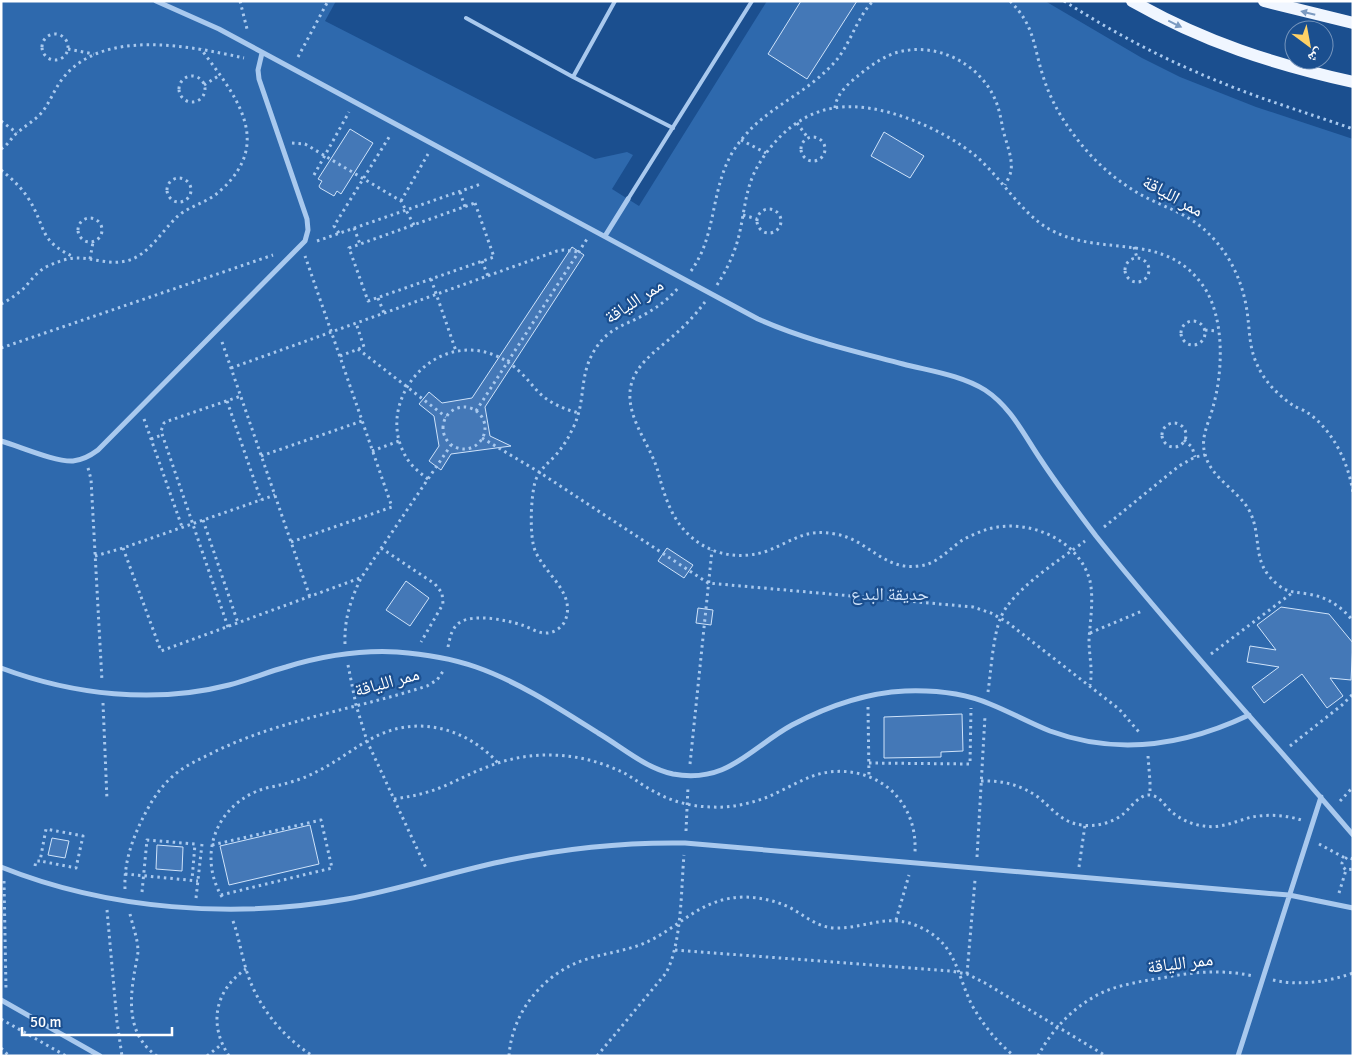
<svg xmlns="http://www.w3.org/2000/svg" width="1354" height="1057" viewBox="0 0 1354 1057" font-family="Signika,'Noto Naskh Arabic',sans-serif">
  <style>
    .green { fill: #2e69ad }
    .building { fill: #4478b7; stroke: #cfe3fa }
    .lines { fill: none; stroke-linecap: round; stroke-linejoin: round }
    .path { stroke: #a9c9ee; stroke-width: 3; stroke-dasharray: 2.5 4; stroke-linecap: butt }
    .lane { stroke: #a9c9ee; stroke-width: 4 }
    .street { stroke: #a9c9ee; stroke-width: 5 }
    .primary { stroke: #f0f6ff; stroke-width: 12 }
    .oneway { fill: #7b9ac1 }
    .labels { text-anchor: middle; stroke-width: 4.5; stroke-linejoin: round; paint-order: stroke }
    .street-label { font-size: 18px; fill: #fff; stroke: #1b4f8f }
    .park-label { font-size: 18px; fill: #cfe3fa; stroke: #1b4f8f }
  </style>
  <rect width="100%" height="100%" fill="#1b4f8f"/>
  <path class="green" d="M 1,1 L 336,1 L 325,21 L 595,159 L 627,152 L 633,155 L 612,189 L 639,206 L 767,1 L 1045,1 L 1142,58 L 1180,77 L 1256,107 L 1353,139 L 1353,1056 L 1,1056 Z"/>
  <path class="building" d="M 801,1 L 857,1 L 807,79 L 768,54 Z
    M 350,129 L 373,143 L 341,194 L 337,191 L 334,196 L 320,188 L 319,186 L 322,181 L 318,179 Z
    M 884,132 L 924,156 L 910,178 L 871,156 Z
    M 572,247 L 584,255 L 485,407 L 490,436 L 511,446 L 451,454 L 441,470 L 429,461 L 439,446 L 434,416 L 419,404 L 429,392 L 442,403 L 472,398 Z
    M 667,548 L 693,565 L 684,578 L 658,561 Z
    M 406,581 L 429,598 L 410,626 L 386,610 Z
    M 1281,607 L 1329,614 L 1353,643 L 1351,680 L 1330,678 L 1343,696 L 1327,708 L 1302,674 L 1264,703 L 1252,687 L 1279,667 L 1247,662 L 1250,646 L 1276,650 L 1257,625 Z
    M 698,608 L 713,610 L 711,625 L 696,623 Z
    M 962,714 L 963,751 L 941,752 L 941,757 L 884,758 L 884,717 Z
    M 310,825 L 319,864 L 229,885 L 220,846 Z
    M 52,838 L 69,841 L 65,858 L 48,855 Z
    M 157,845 L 183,847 L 182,871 L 156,869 Z"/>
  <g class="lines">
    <path class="path" d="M 240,1 L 247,29
      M 1010,1 C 1035,26 1033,45 1043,76 C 1050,99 1062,120 1077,139 C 1096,164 1121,185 1149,199 C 1170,209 1191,216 1208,233 C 1228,252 1241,278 1246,305 C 1251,332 1247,349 1262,374 C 1270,387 1282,398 1294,406 C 1298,408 1304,410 1308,413 C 1333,430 1349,464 1353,493
      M 1064,1 C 1114,33 1165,60 1220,82 C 1263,100 1308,113 1353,129
      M42 47a13 13 0 1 1 26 0a13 13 0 1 1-26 0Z
      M 68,49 L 94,54
      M 298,57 L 328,1
      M179 89a13 13 0 1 1 26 0a13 13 0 1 1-26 0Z
      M 204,85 L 220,75
      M 835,108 C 836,94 849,83 859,75 C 870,66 881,58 895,53 C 933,41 977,61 994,97 C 999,107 1001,119 1003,130 C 1006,142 1013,158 1011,171 C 1010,176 1007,181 1005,185
      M 1,121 L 17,133
      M 797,123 L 808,138
      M801 149a12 12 0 1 1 24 0a12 12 0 1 1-24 0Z
      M 741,140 L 766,153
      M 292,143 L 305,144 L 401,201 L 414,225
      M 1,149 C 8,145 11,138 17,133 C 26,125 36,120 43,111 C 51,100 55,88 63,78 C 103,28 190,46 244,58
      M 1,170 C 11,178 21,187 28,198 C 47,227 37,240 74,257
      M 314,175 L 349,112
      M167 190a12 12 0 1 1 24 0a12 12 0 1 1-24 0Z
      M 460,192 L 465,207
      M 401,201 L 428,154
      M 475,203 L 494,257 L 368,301 L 349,248 Z
      M757 221a12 12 0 1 1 24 0a12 12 0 1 1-24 0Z
      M 743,215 L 757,219
      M78 230a12 12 0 1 1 24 0a12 12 0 1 1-24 0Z
      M 354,228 L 360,244
      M 339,233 L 334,226 L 391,134
      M 317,241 L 481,184
      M 1134,247 L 1137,258
      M1125 270a12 12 0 1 1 24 0a12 12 0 1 1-24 0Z
      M 90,259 L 93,242
      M 482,261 L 488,276
      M 691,271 C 717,235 710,192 732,153 C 759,109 799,100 832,65 C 850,47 855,20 873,1
      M 431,279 L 456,351
      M 717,285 C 728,268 736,250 740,231 C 745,208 746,185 759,164 C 775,137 801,113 834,108 C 878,100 944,129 977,157 C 1002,179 1021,213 1049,229 C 1103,259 1164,229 1204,287 C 1225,319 1223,372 1213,407 C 1209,423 1200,437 1205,454 C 1211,479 1239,490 1250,512 C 1263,539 1250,562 1278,585 C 1288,593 1297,592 1308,594 C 1327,597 1341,606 1353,621
      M 378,298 L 384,313
      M 705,302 C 696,314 685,326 673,336 C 649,357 622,373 632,411 C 637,430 650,448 657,468 C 661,483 665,498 672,512 C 690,548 729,564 767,551 C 793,541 805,528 835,534 C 868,539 883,571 919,566 C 937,564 947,551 961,541 C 969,536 979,532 988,529 C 1028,518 1079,539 1090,581 C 1094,600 1090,621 1089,640 C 1089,656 1093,669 1090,685
      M 1,304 C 9,300 16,295 23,289 C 31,281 37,271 48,266 C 57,262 67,258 77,258 C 93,258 110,265 126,261 C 149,256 162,230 179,215 C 192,205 209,202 221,190 C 275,141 234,94 201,49
      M1181 333a12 12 0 1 1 24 0a12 12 0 1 1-24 0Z
      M 1205,330 L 1218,331
      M 222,342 L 310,597
      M 1,348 L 273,255
      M 358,349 L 446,417
      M 340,356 L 364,347 L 356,323
      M 231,368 L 557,251 L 564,250 L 578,252
      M 227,401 L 261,500
      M443 428a21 21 0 1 1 42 0a21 21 0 1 1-42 0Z
      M 476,411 L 587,239
      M 144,419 L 182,527
      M1162 435a12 12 0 1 1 24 0a12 12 0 1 1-24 0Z
      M 482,438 L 539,472 L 708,583 L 973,607 L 991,613 L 1007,622 L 1119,709 L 1139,732
      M 151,439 L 162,435
      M 1184,440 L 1192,447 L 1195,457
      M 372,451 L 399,441
      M 261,456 L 362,421
      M 88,468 L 91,479 L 102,681
      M 428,479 C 417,471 408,463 403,451 C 383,410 414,358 458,351 C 481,347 504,356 520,372 C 529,380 535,390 544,397 C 554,405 567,410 579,413
      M 203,520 L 238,623
      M 1104,527 L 1179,466 L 1195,457 L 1205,455
      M 291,542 L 392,507 L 305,256
      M 123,548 L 161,651 L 360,578
      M 381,548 L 435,584 L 442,593 L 443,604 L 421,642
      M 95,556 L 123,548 L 275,495
      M 228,627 L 161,431 L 164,423 L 168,421 L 241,396
      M 1090,633 L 1142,611
      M 345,644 C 344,619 351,599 361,578 L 451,445
      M 448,647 C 450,638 451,629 459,623 C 473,613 506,620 522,625 C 529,627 536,632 543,633 C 552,634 561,629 565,621 C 578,590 537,570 533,543 C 530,527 531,498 535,482 C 539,470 547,464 555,456 C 562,448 568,439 572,430 C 589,398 575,370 603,339 C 614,327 629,323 642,316 C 656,308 668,300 678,288
      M 1211,654 L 1292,593
      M 348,665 L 356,705 L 367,741 L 426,868
      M 988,692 C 991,671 993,635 1001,617 C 1012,590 1061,559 1085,541
      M 103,703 L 107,800
      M 868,707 L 869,777
      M 1290,746 L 1342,705 L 1353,694
      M 1148,756 L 1150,782 L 1150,795
      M 869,763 L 970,764 L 971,708
      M 690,764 L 712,550
      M 981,781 C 1002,780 1021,785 1038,797 C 1053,809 1062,823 1082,825 C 1096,827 1111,823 1122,815 C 1130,809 1138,795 1149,795 C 1160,795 1165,807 1173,813 C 1182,820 1193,825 1204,826 C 1221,829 1236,821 1252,817 C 1268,814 1286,815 1301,820
      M 394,799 C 407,797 419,795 431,791 C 450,785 468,774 487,767 C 516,755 549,752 580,758 C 596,761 612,767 626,774 C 636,780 645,787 655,792 C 673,802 693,807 713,807 C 731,808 748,804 765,798 C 780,792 795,783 810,777 C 838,766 872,771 894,793 C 910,810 916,830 915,852
      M 1340,801 L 1353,787
      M 686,831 L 688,787
      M 1319,844 L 1345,858
      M 212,845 L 321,820 L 332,868 L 221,895
      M 977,857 L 985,716
      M 1353,859 L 1347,857 L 1342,863 L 1342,866 L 1346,870 L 1353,869
      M 35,866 L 36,861 L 40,861 L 46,829 L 83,836 L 76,868 L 40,861
      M 1079,867 L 1085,825
      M 125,874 L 198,881
      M 4,881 L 6,990
      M 125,889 C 124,866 130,846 139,826 C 148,807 157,790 173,776 C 185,765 201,759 216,751 C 283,719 356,709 427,686 L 437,680 L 444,670
      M 142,892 L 147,840 L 195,844 L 192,880
      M 1339,893 L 1346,870
      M 222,897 C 199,858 213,811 255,792 C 263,788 272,787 280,785 C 292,782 305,778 316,772 C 339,761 358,744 381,734 C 423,716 468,730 498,763
      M 196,898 L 202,844
      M 107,910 L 117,1022 L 122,1056
      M 130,914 C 133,927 138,939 138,952 C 137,960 135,968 134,975 C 129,1005 129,1037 157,1056
      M 896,920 L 909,875
      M 233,921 C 239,937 241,953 246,969 C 256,1004 282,1037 313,1056
      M 675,950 L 951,971 L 967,974 L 985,983 L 1106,1056
      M 967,974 L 975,880
      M 1273,980 C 1299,986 1328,982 1353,973
      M 1,1019 L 66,1056
      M 1,1048 L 9,1056
      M 207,1056 L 222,1044
      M 229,1056 C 208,1024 215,990 246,969
      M 509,1056 C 512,1012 543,974 584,960 C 607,952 631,951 653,939 C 685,922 703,898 744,897 C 757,897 772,900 784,905 C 802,912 815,928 836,928 C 870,928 889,911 924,929 C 958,947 957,977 973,1007 C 984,1026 997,1042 1014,1056
      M 597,1056 L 666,973 C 682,943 681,889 684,855
      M 1038,1056 C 1054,1025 1083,997 1117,987 C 1132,983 1147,980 1162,978 C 1192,972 1222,969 1253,976"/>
    <path class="lane" d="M 615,1 L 573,77 L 673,128
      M 466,18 L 573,77
      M 628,199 L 752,1"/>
    <path class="street" d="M 156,1 L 219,29 L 758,319 C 805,340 854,351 903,364 C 930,371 961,375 985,390 C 1011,407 1024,435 1041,460 C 1058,486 1077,511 1096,536 C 1178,639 1268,735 1353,835
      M 605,236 L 628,199
      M 1,441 C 19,446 55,462 73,461 C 83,460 90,456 98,450 L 305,241 L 308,230 L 307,219 L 259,79 L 258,70 L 262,53
      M 1,668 C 73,695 155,704 229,685 C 249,680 267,672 286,667 C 322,656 360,650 397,652 C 424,654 450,658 476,667 C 519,682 560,709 598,733 C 622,747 645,768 673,774 C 728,784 750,748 792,725 C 828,706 864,693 905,691 C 933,690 964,693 990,704 C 1010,712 1030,723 1050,731 C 1118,756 1186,745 1249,715
      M 1,867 C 108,910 234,919 347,899 C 402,889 454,871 509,860 C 567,848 625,842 685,843 L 1264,893 L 1289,895 L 1353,908
      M 1,1000 L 100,1056
      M 1238,1056 L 1321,797"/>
    <path class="primary" d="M 1132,1 C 1204,42 1273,64 1353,82
      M 1264,1 L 1353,23"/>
  </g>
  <defs><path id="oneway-solid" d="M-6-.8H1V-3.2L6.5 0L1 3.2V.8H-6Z" transform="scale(1.25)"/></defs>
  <g class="oneway">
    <use href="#oneway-solid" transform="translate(1308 13) rotate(-166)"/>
    <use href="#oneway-solid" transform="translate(1175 24) rotate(26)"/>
  </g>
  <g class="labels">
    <g class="street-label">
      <text transform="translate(1173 196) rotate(29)" y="6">ممر اللياقة</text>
      <text transform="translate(634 301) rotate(-33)" y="6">ممر اللياقة</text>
      <text transform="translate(387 682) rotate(-15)" y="6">ممر اللياقة</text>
      <text transform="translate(1180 963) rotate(-7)" y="6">ممر اللياقة</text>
    </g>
    <g class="park-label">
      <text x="890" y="600">حديقة البدع</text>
    </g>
  </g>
  <rect width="1354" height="1057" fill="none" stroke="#ffffff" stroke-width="5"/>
  <g transform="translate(1309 45) rotate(148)"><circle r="24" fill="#1b4f8f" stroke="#7695bc"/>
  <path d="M0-4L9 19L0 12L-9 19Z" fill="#ffd166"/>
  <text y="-8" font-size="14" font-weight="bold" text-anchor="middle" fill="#ffffff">ش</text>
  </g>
  <path d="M22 1027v8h150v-8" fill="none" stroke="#ffffff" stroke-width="2.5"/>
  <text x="30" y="1027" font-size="15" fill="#ffffff" stroke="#1b4f8f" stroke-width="4" paint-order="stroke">50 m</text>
</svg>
